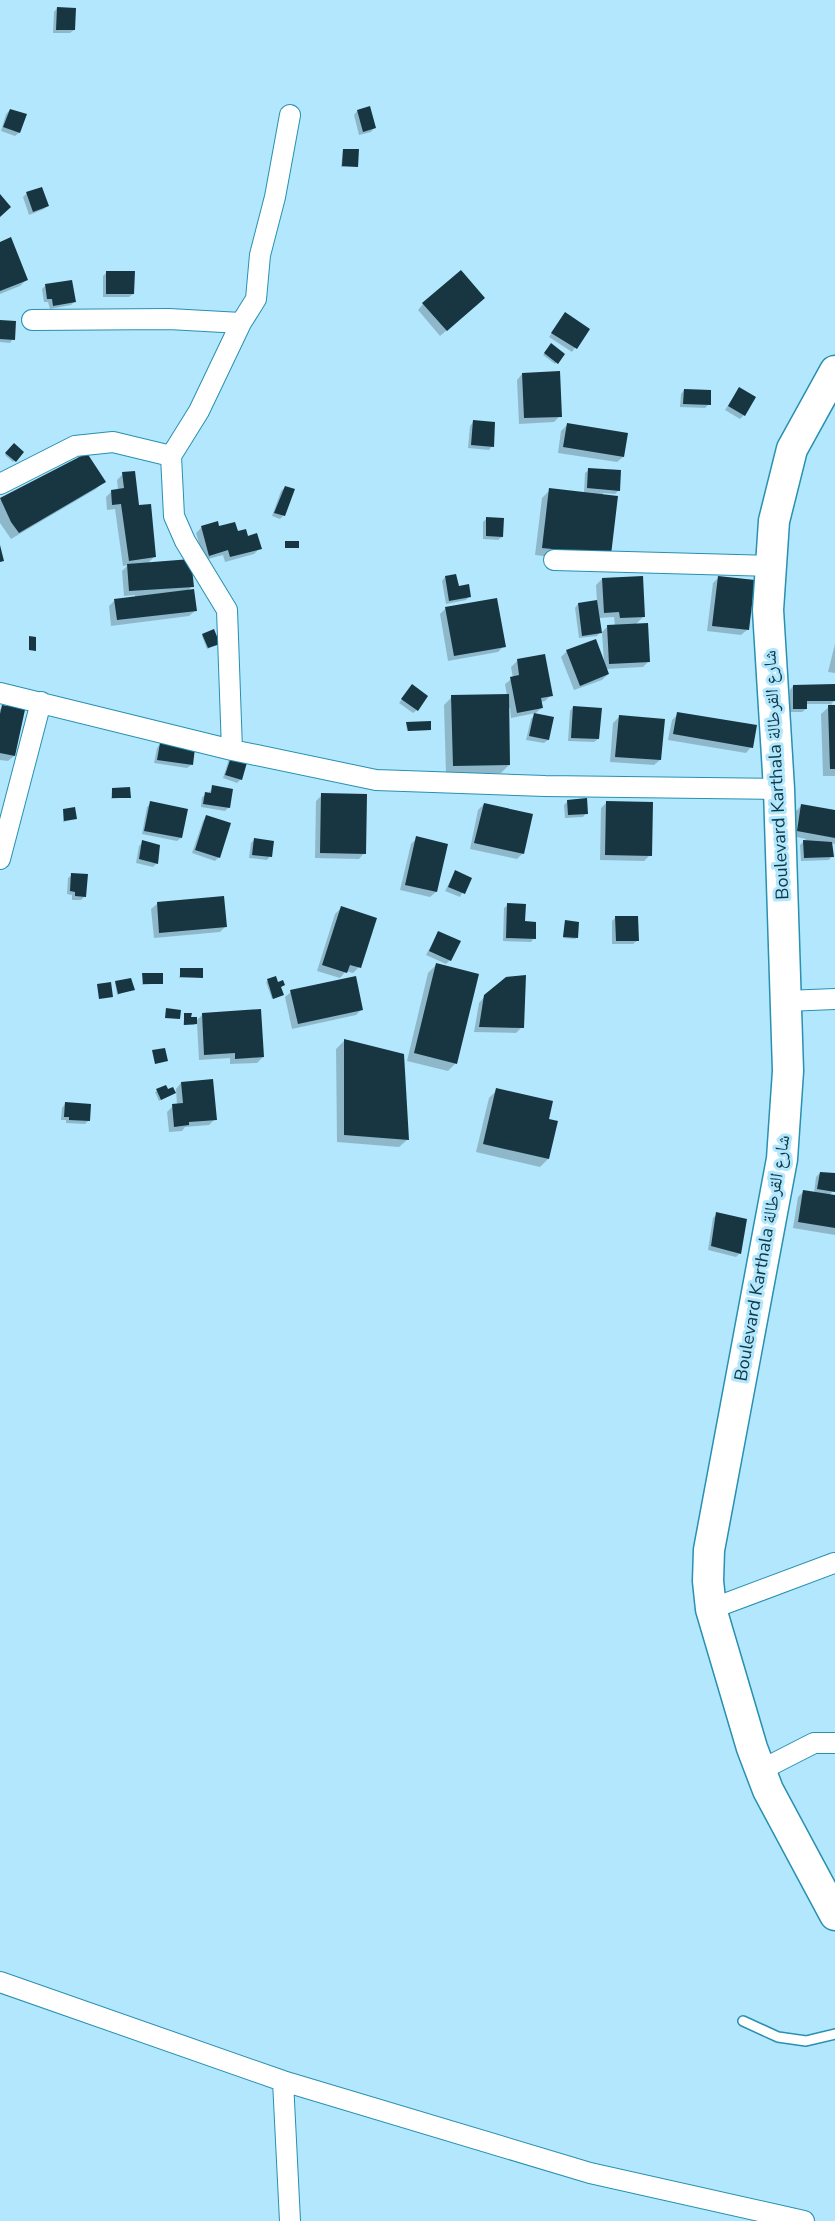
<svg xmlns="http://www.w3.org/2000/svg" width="835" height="2221" viewBox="0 0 835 2221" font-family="'Nunito Sans','Noto Naskh Arabic',sans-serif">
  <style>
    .shadow { fill: #0003 }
    .building { fill: #173642 }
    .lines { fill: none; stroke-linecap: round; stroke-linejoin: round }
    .lane-casing { stroke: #2890b1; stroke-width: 12 }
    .street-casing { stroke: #2890b1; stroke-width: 22 }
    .primary-casing { stroke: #2890b1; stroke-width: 33 }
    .lane { stroke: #fff; stroke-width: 9 }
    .street { stroke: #fff; stroke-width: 20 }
    .primary { stroke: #fff; stroke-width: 30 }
    .labels { text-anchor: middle; stroke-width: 6; stroke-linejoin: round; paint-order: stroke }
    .street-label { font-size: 18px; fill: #0f3947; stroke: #b2e7fd }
  </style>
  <rect width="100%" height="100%" fill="#b2e7fd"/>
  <path class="shadow" d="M 57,8 L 74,30 L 70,33 L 53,33 L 54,12 Z
    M 10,110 L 19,133 L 15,136 L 1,131 L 6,114 Z
    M 357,111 L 374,128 L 371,132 L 359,135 L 354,115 Z
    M 343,150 L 357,166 L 356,167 L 341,167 Z
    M 41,189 L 47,206 L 44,209 L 29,215 L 23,197 L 26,194 Z
    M 0,243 L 26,280 L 20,286 L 0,294 Z
    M 107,272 L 133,294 L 129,297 L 103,297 L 103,276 Z
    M 45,286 L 75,301 L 71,305 L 50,309 L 48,302 L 44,302 L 42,289 Z
    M 423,304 L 478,304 L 440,336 L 418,310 Z
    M 562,318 L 588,329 L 572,352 L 549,337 Z
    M 0,321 L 13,339 L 10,343 L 0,342 Z
    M 551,345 L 563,354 L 555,364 L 543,355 Z
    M 522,374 L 560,416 L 554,422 L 519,424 L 517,380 Z
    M 684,390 L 709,404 L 705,408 L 680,407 L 681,394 Z
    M 736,393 L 744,415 L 740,419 L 725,410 Z
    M 473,422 L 492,446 L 489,450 L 468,448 L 470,426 Z
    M 567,425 L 623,457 L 617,462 L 558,453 L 561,431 Z
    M 14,445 L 22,452 L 13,462 L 5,455 Z
    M 86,455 L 104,481 L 96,489 L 11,539 L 0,523 L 0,500 Z
    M 589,470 L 619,490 L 615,494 L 603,493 L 602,563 L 535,555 L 542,498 L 550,490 L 584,493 L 585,473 Z
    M 123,474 L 138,507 L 154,557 L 147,564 L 192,586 L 187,592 L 195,611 L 189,616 L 111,626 L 109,606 L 115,600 L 135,598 L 135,595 L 124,596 L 122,571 L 128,565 L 123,566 L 115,509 L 107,510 L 106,497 L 112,491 L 118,490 L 117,480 Z
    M 285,487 L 293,490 L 283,516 L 280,519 L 272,516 L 281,491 Z
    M 487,518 L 502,537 L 498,540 L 483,539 L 483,522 Z
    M 202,527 L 218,528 L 237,533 L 260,548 L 254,554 L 225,562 L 223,555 L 204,560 L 196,533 Z
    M 445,577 L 457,588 L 470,596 L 466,600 L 446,604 L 442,581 Z
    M 719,577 L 747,630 L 741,635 L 707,631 L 713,583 Z
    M 602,579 L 644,616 L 635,625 L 649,661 L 643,667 L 606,669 L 608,674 L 602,680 L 574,690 L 561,657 L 567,651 L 604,662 L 602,632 L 608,626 L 615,626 L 614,617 L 598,618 L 600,632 L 597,636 L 579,638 L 575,608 L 578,604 L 597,601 L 596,585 Z
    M 446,608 L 504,646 L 498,652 L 448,661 L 440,614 Z
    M 203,635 L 217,645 L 207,649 L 202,636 Z
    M 835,644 L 835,673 L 828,672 Z
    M 517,661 L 551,695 L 545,701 L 541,702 L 542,707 L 536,713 L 511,718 L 510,708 L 508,708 L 509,765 L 501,773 L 446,774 L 444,705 L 452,697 L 507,696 L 505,684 L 513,678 L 511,667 Z
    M 793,686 L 835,686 L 835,700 L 829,706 L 835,706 L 835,776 L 823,776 L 821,714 L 832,704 L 806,704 L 806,709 L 802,712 L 790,712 L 790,690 Z
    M 409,690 L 417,710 L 413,713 L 399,703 Z
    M 10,704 L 14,756 L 8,761 L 0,760 L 0,709 Z
    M 573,707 L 598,739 L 594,742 L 568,741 L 570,711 Z
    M 678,714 L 751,747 L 746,753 L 668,740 L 672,720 Z
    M 534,715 L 548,740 L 544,743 L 526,740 L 531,719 Z
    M 619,717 L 660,760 L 654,765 L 610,762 L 613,723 Z
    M 406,723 L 430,730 L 407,731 Z
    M 160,744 L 191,765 L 187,768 L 154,763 L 157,748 Z
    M 232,756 L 241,779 L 237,783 L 223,778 L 229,759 Z
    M 213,787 L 229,807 L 225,811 L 201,807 L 202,797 L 208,794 Z
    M 112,789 L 129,797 L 111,799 Z
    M 322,795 L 364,853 L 359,859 L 315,858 L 316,801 Z
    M 568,801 L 586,813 L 583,817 L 565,818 L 564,805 Z
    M 607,802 L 650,855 L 644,861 L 600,860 L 601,808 Z
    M 151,803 L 181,838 L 177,841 L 142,834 L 147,807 Z
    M 484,804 L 531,815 L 522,854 L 517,859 L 470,849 L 478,810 Z
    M 802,805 L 835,811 L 835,844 L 830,843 L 832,856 L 829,860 L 801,861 L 800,845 L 806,839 L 792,836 L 796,811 Z
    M 63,811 L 75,819 L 63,822 Z
    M 206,817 L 219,857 L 215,861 L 192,853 L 203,821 Z
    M 417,838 L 436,892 L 430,897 L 400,890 L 411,844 Z
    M 254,840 L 270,856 L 267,860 L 249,858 L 251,843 Z
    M 143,842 L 157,863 L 153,867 L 136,863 L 139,846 Z
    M 455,872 L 470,879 L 460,897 L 445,891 Z
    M 72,875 L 85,896 L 81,900 L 72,900 L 72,895 L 67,894 L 68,878 Z
    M 157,904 L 225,927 L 220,932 L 154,938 L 151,909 Z
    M 508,905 L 524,922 L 534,938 L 531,942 L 503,941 L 504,908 Z
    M 341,908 L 359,967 L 353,973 L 346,971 L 340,978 L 317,971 L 335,914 Z
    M 616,917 L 637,941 L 633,944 L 612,944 L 612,921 Z
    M 565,922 L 576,938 L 575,939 L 563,938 Z
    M 438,933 L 450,960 L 446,964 L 426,955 Z
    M 436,965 L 456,1063 L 448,1071 L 407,1061 L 428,973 Z
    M 181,969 L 201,977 L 179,978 Z
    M 143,975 L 162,983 L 142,985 Z
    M 268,981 L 279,987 L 280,996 L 272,999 L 266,982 Z
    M 115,982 L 133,989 L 117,995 Z
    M 291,992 L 362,1009 L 356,1015 L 292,1029 L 285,997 Z
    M 485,996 L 522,1027 L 516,1033 L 474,1032 L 479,1003 Z
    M 185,1014 L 196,1021 L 202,1015 L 263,1057 L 257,1063 L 230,1064 L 230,1058 L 199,1060 L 197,1023 L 194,1025 L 183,1025 Z
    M 344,1041 L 403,1055 L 407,1140 L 399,1147 L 337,1142 L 336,1049 Z
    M 181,1083 L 215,1119 L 209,1125 L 185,1127 L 182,1131 L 169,1132 L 167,1112 L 173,1106 L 177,1105 L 176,1089 Z
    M 165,1087 L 173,1094 L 159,1101 L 155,1092 Z
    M 497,1090 L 547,1120 L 548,1159 L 540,1167 L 476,1152 L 489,1098 Z
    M 65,1104 L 89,1120 L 85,1124 L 66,1123 L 66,1120 L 61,1120 L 62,1108 Z
    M 820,1173 L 835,1174 L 833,1191 L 829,1196 L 835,1197 L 835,1235 L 793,1228 L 798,1197 L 804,1191 L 814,1193 L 816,1177 Z
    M 717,1214 L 745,1220 L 739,1254 L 736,1257 L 708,1250 L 713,1218 Z"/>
  <path class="building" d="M 57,7 L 76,8 L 75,30 L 56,30 Z
    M 370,106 L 376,128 L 363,132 L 357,110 Z
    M 10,109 L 27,114 L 20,133 L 3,127 Z
    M 343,149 L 359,149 L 358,167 L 342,166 Z
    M 42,187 L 49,206 L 33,212 L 26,192 Z
    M 0,194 L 11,207 L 0,217 Z
    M 11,237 L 28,280 L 0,291 L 0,242 Z
    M 461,270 L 485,298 L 447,331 L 422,303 Z
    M 106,271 L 135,271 L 134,294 L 106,294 Z
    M 72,280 L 76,302 L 53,306 L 52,299 L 47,299 L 45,284 Z
    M 565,312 L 590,329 L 577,349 L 551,333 Z
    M 0,320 L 16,321 L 15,340 L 0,339 Z
    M 551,343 L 565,354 L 558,364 L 544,353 Z
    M 560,371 L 562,417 L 524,418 L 522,373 Z
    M 739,387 L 756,397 L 745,416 L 728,406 Z
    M 684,389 L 711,390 L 711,405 L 683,404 Z
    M 473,420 L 495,422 L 494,447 L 471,445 Z
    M 567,423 L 628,433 L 624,457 L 563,447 Z
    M 14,443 L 24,452 L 16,462 L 5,453 Z
    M 87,453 L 106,482 L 19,533 L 11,522 L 0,498 Z
    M 588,468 L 621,470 L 620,491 L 587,488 Z
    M 135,471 L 139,505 L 151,504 L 156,557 L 129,561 L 121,504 L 112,505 L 111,490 L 124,488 L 122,472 Z
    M 285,486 L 295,489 L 285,516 L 274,513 Z
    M 549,488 L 618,496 L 611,555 L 542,548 Z
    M 486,517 L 504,518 L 503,537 L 486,536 Z
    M 218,521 L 219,526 L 235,522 L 238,531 L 246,529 L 248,536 L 257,533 L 262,549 L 230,557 L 228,550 L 209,556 L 201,526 Z
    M 285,541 L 299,541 L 299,548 L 285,548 Z
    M 0,545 L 4,561 L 0,562 Z
    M 191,559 L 194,587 L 129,591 L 127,564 Z
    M 456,574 L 459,586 L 469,584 L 471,597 L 449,601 L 445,576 Z
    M 643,576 L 645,617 L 620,618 L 619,612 L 604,613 L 602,578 Z
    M 718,576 L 755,580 L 749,630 L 712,626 Z
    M 194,589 L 197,611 L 117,620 L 114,599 Z
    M 497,598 L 506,647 L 454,656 L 445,607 Z
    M 597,600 L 602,633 L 582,636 L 578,603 Z
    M 648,623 L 650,662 L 609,664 L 607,625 Z
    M 214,629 L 220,644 L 208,648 L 202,634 Z
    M 29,636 L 36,637 L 36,651 L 29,650 Z
    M 596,639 L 609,674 L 580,686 L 566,650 Z
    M 545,654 L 553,696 L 541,698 L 543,708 L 517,713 L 510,677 L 519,675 L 517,659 Z
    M 412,684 L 428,696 L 418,711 L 401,699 Z
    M 835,684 L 835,701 L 807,701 L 807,709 L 793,709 L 793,685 Z
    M 509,694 L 510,765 L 453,766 L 451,695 Z
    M 9,702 L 26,705 L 15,756 L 0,753 L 0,714 L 2,705 L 8,706 Z
    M 828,705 L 835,705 L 835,769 L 830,769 Z
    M 573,706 L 602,708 L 599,739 L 571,738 Z
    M 677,712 L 757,725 L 753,748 L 673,734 Z
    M 534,713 L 554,717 L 549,740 L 529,736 Z
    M 619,715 L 665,719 L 661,760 L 615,757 Z
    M 431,721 L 431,730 L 408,731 L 406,722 Z
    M 160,743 L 195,748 L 193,765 L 157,760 Z
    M 232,754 L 248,759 L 242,780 L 225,775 Z
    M 212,785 L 233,789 L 230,808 L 203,804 L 205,792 L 211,793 Z
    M 130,787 L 131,798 L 112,798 L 112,788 Z
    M 321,793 L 367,794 L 366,854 L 320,853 Z
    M 587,798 L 588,814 L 568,815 L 567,800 Z
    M 150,801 L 188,809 L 182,838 L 144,831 Z
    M 606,801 L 653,802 L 652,856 L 605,855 Z
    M 484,803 L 533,814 L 524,854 L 474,843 Z
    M 801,804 L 835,810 L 835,838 L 797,831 Z
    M 75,807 L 77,819 L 64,821 L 63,809 Z
    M 206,815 L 231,823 L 220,858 L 195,850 Z
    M 416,836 L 448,844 L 437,892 L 405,885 Z
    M 254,838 L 274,841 L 272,857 L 252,855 Z
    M 142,840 L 160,845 L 158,864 L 139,859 Z
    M 803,840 L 832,842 L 834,857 L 804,858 Z
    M 455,870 L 472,878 L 465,894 L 448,887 Z
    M 71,873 L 88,874 L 86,897 L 75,896 L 75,892 L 70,891 Z
    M 224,896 L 227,927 L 159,933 L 157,902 Z
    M 507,903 L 526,904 L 525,921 L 536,922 L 536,939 L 506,938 Z
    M 341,906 L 377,918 L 361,968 L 350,965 L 347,973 L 322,965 Z
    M 615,916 L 638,916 L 639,941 L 616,941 Z
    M 565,920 L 579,922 L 578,938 L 563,937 Z
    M 438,931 L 461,941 L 451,961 L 429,951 Z
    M 436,963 L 479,974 L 457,1064 L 414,1053 Z
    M 180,968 L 203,968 L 203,978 L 180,977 Z
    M 142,973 L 163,973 L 163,984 L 143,984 Z
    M 526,975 L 524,1028 L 479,1027 L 484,995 L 506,977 Z
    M 276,976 L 278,982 L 283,980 L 285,985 L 281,987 L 284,995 L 273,999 L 267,979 Z
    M 356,976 L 363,1010 L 298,1024 L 290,990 Z
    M 131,978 L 135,990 L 118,994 L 115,981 Z
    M 111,982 L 113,997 L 99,999 L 97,984 Z
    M 166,1008 L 181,1010 L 180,1019 L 165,1018 Z
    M 261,1009 L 264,1057 L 235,1059 L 235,1053 L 204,1055 L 202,1013 Z
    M 184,1013 L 192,1013 L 191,1017 L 197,1017 L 197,1024 L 184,1025 Z
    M 344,1039 L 404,1054 L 409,1140 L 344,1135 Z
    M 165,1048 L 168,1061 L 155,1064 L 152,1050 Z
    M 213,1079 L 217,1120 L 189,1122 L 189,1125 L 174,1127 L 172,1104 L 183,1103 L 181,1082 Z
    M 166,1085 L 168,1089 L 173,1087 L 176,1093 L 161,1100 L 156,1089 Z
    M 496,1088 L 553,1101 L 549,1119 L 558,1121 L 549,1159 L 483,1144 Z
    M 65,1102 L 91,1104 L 90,1121 L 69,1120 L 69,1117 L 64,1117 Z
    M 820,1172 L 835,1173 L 835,1192 L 817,1189 Z
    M 803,1190 L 835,1195 L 835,1228 L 798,1222 Z
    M 716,1212 L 747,1219 L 741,1254 L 711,1246 Z"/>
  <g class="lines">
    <g class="lane-casing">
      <path id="lane" d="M 743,2021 L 778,2037 L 806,2041 L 835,2034"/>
    </g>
    <g class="street-casing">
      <path id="street" d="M 32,320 L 169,319 L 241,323
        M 0,484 L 75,446 L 113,442 L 171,456
        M 554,560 L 771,566
        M 0,693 L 232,750 L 376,780 L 545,786 L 779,789
        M 232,750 L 227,610 L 185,541 L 174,516 L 171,456 L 199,411 L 241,323 L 256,299 L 260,255 L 275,197 L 290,115
        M 0,859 L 41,702
        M 786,1001 L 835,999
        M 711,1609 L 834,1563
        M 761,1770 L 814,1743 L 835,1743
        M 0,1982 L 283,2081 L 590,2173 L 804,2221
        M 283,2081 L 290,2221"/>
    </g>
    <g class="primary-casing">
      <path id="primary" d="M 835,371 L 792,449 L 774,521 L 768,610 L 779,789 L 788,1071 L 782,1159 L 709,1550 L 708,1581 L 711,1609 L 752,1748 L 768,1790 L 835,1915"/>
    </g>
    <use href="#lane" class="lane"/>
    <use href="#street" class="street"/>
    <use href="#primary" class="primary"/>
  </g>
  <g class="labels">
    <g class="street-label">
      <text transform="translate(776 775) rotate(-93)" y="6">Boulevard Karthala شارع القرطالة</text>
      <text transform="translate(762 1258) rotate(-80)" y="6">Boulevard Karthala شارع القرطالة</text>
    </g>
  </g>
</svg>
